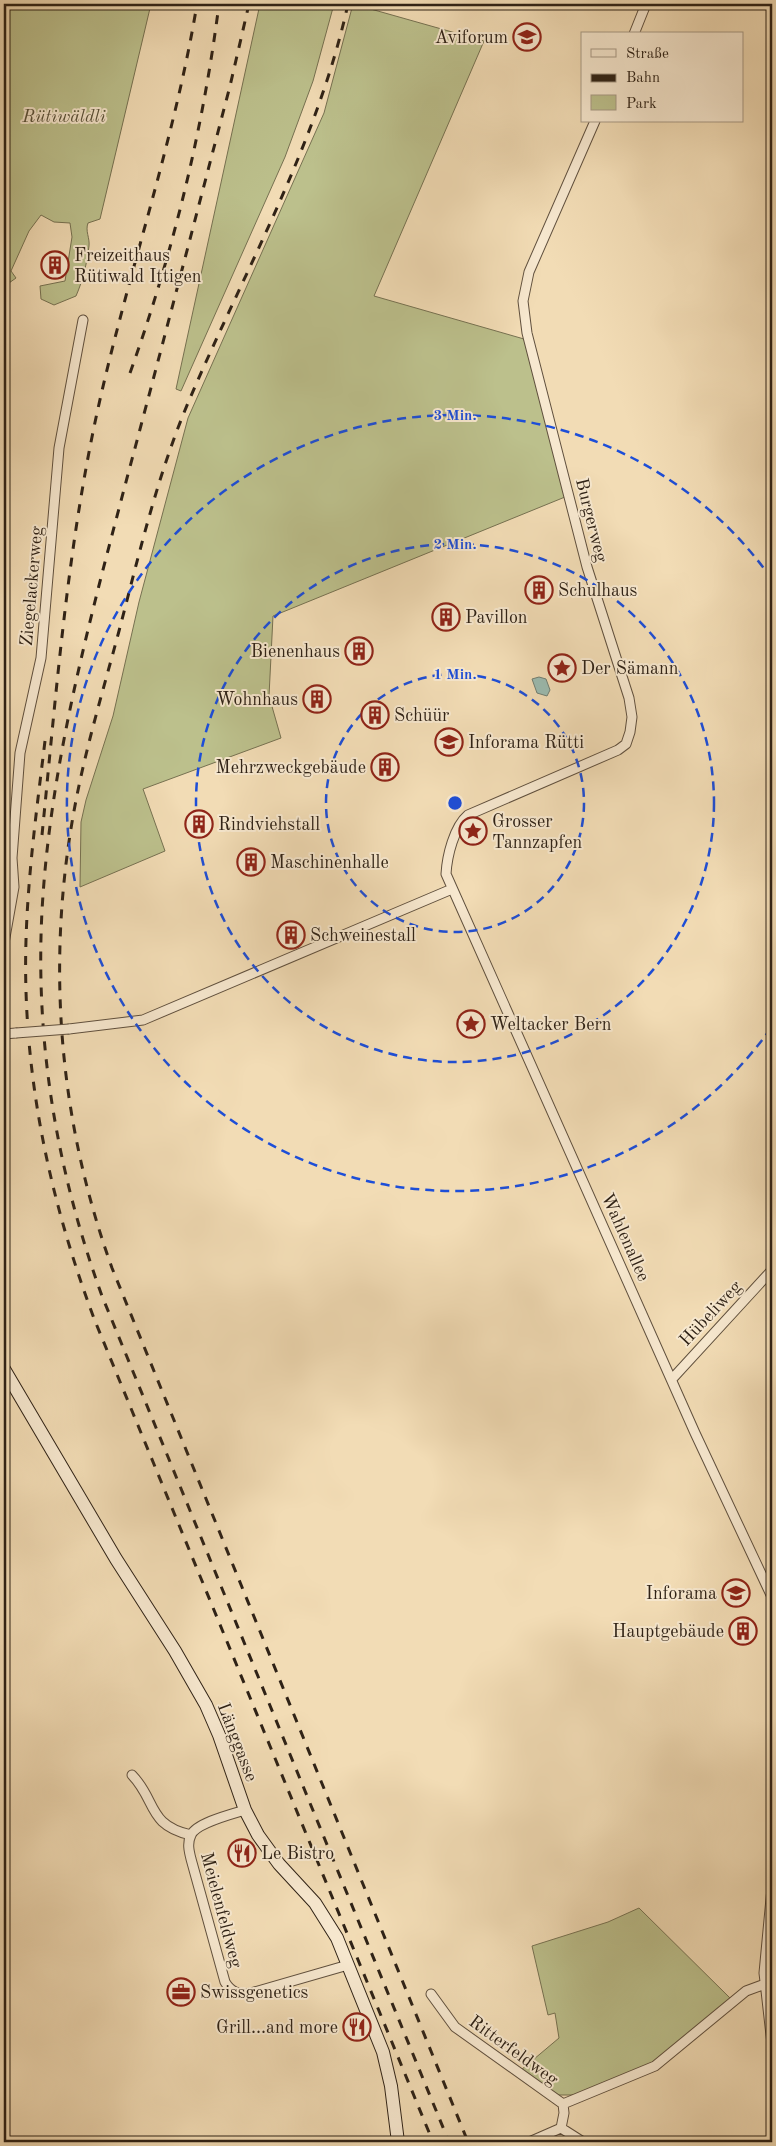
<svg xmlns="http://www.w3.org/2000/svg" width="776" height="2146" viewBox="0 0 776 2146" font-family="'Old Standard TT',serif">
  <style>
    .green { fill: #bcc08c; stroke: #767151 }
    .water { fill: #9bbbb0; stroke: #707e72 }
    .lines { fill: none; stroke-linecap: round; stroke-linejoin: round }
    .street-casing { stroke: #60503e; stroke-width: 11 }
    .secondary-casing { stroke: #2f2216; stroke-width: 14 }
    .street { stroke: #f7e8cf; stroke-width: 9 }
    .secondary { stroke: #f7e8cf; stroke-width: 12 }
    .rail { stroke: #2f2216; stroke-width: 3; stroke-dasharray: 9 9; stroke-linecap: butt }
    .street-bridge-casing { stroke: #60503e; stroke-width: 11; stroke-linecap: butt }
    .street-bridge { stroke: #f7e8cf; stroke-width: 9 }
    .ring { fill: none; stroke: #1d4ed8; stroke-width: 2.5; stroke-dasharray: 9 6 }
    .labels { text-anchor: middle; stroke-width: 4; stroke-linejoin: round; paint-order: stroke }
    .poi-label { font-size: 18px; fill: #2f2216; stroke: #f7e8cf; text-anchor: start }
    .park-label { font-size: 18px; font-style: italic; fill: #595139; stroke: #f7e8cf }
    .street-label { font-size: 18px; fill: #2f2216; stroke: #f7e8cf }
    .centre { fill: #1d4ed8; stroke: #f7e8cf; stroke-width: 2.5 }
    .ring-label { font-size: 15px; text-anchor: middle; font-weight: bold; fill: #1d4ed8; stroke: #f7e8cf; stroke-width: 4; stroke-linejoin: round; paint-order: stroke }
  </style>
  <rect width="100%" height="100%" fill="#f2dcb5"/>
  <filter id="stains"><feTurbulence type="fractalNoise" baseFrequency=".004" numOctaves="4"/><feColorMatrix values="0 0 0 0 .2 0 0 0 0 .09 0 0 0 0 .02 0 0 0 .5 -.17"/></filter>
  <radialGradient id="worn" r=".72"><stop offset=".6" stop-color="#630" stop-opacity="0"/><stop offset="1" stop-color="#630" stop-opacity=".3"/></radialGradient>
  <path class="green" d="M 4,4 L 151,4 L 100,219 L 88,223 C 85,231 90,238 89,246 C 87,263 83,280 76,296 L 54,305 L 41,299 L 40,286 L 65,281 L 72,237 L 70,223 L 54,222 L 41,215 L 29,231 L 11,271 L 16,278 L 9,283 L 4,282 Z
    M 260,4 L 334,4 L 313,81 L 285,157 L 181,391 L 176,389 Z
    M 353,4 L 484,41 L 374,296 L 524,339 L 565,497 L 273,616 L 269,696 L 281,738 L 143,789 L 165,851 L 80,887 L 81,822 L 86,800 L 113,716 L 139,602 L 188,418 L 324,113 Z
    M 639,1908 L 731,1999 L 653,2063 L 619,2079 L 574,2095 L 558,2095 L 521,2070 L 559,2038 L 555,2013 L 548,2015 L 532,1946 L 608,1922 Z"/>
  <path class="water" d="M 539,677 L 546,679 L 550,690 L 547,696 L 537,693 L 532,679 Z"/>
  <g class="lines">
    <g class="street-casing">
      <path id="street" d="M 634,34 L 646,4
        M 595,121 L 529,272 L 523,301 L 527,333 L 587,567 L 629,698 L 632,717 L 630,732 L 626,744 L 618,750 L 468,815 C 454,827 447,856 446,874 L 695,1433 L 772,1597
        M 4,943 L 14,887 L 12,858 L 20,753 L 41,658 L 59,448 L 83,320
        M 69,1029 L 143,1020 L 452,889
        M 4,1034 L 16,1033
        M 672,1379 L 772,1270
        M 132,1775 C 157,1801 147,1825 191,1835
        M 245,1810 C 232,1814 196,1823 191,1835 C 187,1843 189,1851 191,1859 L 225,1982 C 231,1992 239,1995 251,1993 L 348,1965
        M 772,1888 L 764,1973 L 772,2044
        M 431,1994 L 455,2027 L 563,2104
        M 563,2104 L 655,2066 L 746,1991 L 765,1984
        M 561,2128 L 583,2142
        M 561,2128 L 564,2113 L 563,2104
        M 529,2142 L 561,2128"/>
    </g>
    <g class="secondary-casing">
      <path id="secondary" d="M 4,1369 L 116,1559 L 175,1651 L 206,1705 L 219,1735 L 245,1810 L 258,1835 L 279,1864 L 315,1903 L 337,1938 L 383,2052 L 391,2086 L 398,2142"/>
    </g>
    <use href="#street" class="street"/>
    <use href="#secondary" class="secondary"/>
    <path class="rail" d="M 249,4 L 230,86 C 196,216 162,347 127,478 C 90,619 50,764 42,911 C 35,1043 57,1172 102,1296 L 449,2142
      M 348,4 C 317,145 244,271 188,403 C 157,476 139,555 119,631 C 103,691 85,750 74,811 C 46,965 59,1121 112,1268 L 468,2142
      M 130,373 C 173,253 203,130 219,4
      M 45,741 C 37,807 28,873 26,940 C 22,1071 49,1199 95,1321 L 433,2142
      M 42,835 C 56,695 67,551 97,413 C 127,276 174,143 197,4"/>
    <g class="street-bridge-casing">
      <path id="street-bridge" d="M 16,1033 L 69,1029"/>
    </g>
    <use href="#street-bridge" class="street-bridge"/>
  </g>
  <g class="ring">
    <circle cx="455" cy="803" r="129"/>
    <circle cx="455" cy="803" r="259"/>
    <path d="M771 1028A388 388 0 1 1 771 578"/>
  </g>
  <defs>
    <g id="university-ring" transform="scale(1.4375)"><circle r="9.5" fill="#f7e8cf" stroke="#8f2418" stroke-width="1.5"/><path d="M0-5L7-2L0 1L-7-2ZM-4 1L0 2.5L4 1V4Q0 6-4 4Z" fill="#8f2418"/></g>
    <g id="building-ring" transform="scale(1.4375)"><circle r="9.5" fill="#f7e8cf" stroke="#8f2418" stroke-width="1.5"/><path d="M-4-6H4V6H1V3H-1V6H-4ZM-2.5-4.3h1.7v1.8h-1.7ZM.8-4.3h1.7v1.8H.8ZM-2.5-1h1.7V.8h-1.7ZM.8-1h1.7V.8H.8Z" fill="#8f2418"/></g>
    <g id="sight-ring" transform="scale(1.4375)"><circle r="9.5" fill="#f7e8cf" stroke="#8f2418" stroke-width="1.5"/><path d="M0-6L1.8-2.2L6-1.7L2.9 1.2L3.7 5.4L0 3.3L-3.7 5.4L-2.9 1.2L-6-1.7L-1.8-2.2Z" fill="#8f2418"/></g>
    <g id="restaurant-ring" transform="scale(1.4375)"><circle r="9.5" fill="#f7e8cf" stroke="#8f2418" stroke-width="1.5"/><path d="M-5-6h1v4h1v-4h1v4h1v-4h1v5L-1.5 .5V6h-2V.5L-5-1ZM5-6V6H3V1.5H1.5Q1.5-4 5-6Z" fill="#8f2418"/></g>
    <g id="office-ring" transform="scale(1.4375)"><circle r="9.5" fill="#f7e8cf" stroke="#8f2418" stroke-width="1.5"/><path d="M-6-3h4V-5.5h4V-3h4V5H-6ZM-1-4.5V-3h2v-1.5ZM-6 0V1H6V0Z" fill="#8f2418"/></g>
  </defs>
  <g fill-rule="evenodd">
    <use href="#university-ring" x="527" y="37"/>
    <use href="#building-ring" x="55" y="265"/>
    <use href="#building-ring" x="539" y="590"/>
    <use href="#building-ring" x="446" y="617"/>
    <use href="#building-ring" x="359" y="651"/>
    <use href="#sight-ring" x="562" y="668"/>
    <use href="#building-ring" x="317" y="699"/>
    <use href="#building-ring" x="375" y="715"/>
    <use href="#university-ring" x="449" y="742"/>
    <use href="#building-ring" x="385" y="767"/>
    <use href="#building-ring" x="199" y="824"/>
    <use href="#sight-ring" x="473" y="831"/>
    <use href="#building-ring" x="251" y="862"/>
    <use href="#building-ring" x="291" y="935"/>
    <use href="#sight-ring" x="471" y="1024"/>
    <use href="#university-ring" x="736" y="1593"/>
    <use href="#building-ring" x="743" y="1631"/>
    <use href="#restaurant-ring" x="242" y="1853"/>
    <use href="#office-ring" x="181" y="1992"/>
    <use href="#restaurant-ring" x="357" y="2027"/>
  </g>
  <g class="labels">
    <g class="poi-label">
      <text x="508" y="43" text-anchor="end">Aviforum</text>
      <text x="74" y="261">Freizeithaus<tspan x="74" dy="21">Rütiwald Ittigen</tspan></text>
      <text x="558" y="596">Schulhaus</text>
      <text x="465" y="623">Pavillon</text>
      <text x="340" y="657" text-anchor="end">Bienenhaus</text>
      <text x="581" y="674">Der Sämann</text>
      <text x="298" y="705" text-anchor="end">Wohnhaus</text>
      <text x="394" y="721">Schüür</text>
      <text x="468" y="748">Inforama Rütti</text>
      <text x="366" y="773" text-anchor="end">Mehrzweckgebäude</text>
      <text x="492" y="827">Grosser<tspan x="492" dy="21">Tannzapfen</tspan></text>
      <text x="218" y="830">Rindviehstall</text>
      <text x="270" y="868">Maschinenhalle</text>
      <text x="310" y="941">Schweinestall</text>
      <text x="490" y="1030">Weltacker Bern</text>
      <text x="717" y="1599" text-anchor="end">Inforama</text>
      <text x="724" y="1637" text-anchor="end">Hauptgebäude</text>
      <text x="261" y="1859">Le Bistro</text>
      <text x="200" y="1998">Swissgenetics</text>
      <text x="338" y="2033" text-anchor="end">Grill...and more</text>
    </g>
    <g class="park-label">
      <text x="64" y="122">Rütiwäldli</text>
    </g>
    <g class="street-label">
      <text transform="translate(592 520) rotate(76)" y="6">Burgerweg</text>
      <text transform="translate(31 586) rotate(-85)" y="6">Ziegelackerweg</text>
      <text transform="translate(626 1237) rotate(66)" y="6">Wahlenallee</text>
      <text transform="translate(710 1313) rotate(-47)" y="6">Hübeliweg</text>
      <text transform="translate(238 1742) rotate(69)" y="6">Länggasse</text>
      <text transform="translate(222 1910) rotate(75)" y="6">Meielenfeldweg</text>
      <text transform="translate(514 2050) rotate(36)" y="6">Ritterfeldweg</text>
    </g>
  </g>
  <circle cx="455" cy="803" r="8" class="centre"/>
  <g class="ring-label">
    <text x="455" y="420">3 Min.</text>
    <text x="455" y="549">2 Min.</text>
    <text x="455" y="679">1 Min.</text>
  </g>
  <rect width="776" height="2146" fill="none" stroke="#f2dcb5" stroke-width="20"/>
  <rect x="5" y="5" width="766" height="2136" fill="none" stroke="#2f2216" stroke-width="2.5"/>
  <rect x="10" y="10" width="756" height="2126" fill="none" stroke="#2f2216"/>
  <rect x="581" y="32" width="162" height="90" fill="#f7e8cf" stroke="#a79985"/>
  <rect x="591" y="49" width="25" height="8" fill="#f7e8cf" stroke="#a79985"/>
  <text x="626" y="58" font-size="15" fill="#2f2216">Straße</text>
  <rect x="591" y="74" width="25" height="8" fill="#2f2216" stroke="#a79985"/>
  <text x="626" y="82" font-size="15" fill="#2f2216">Bahn</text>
  <rect x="591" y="95" width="25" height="15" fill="#bcc08c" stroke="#a79985"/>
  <text x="626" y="108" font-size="15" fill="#2f2216">Park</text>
  <rect width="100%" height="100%" filter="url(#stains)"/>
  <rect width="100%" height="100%" fill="url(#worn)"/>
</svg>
